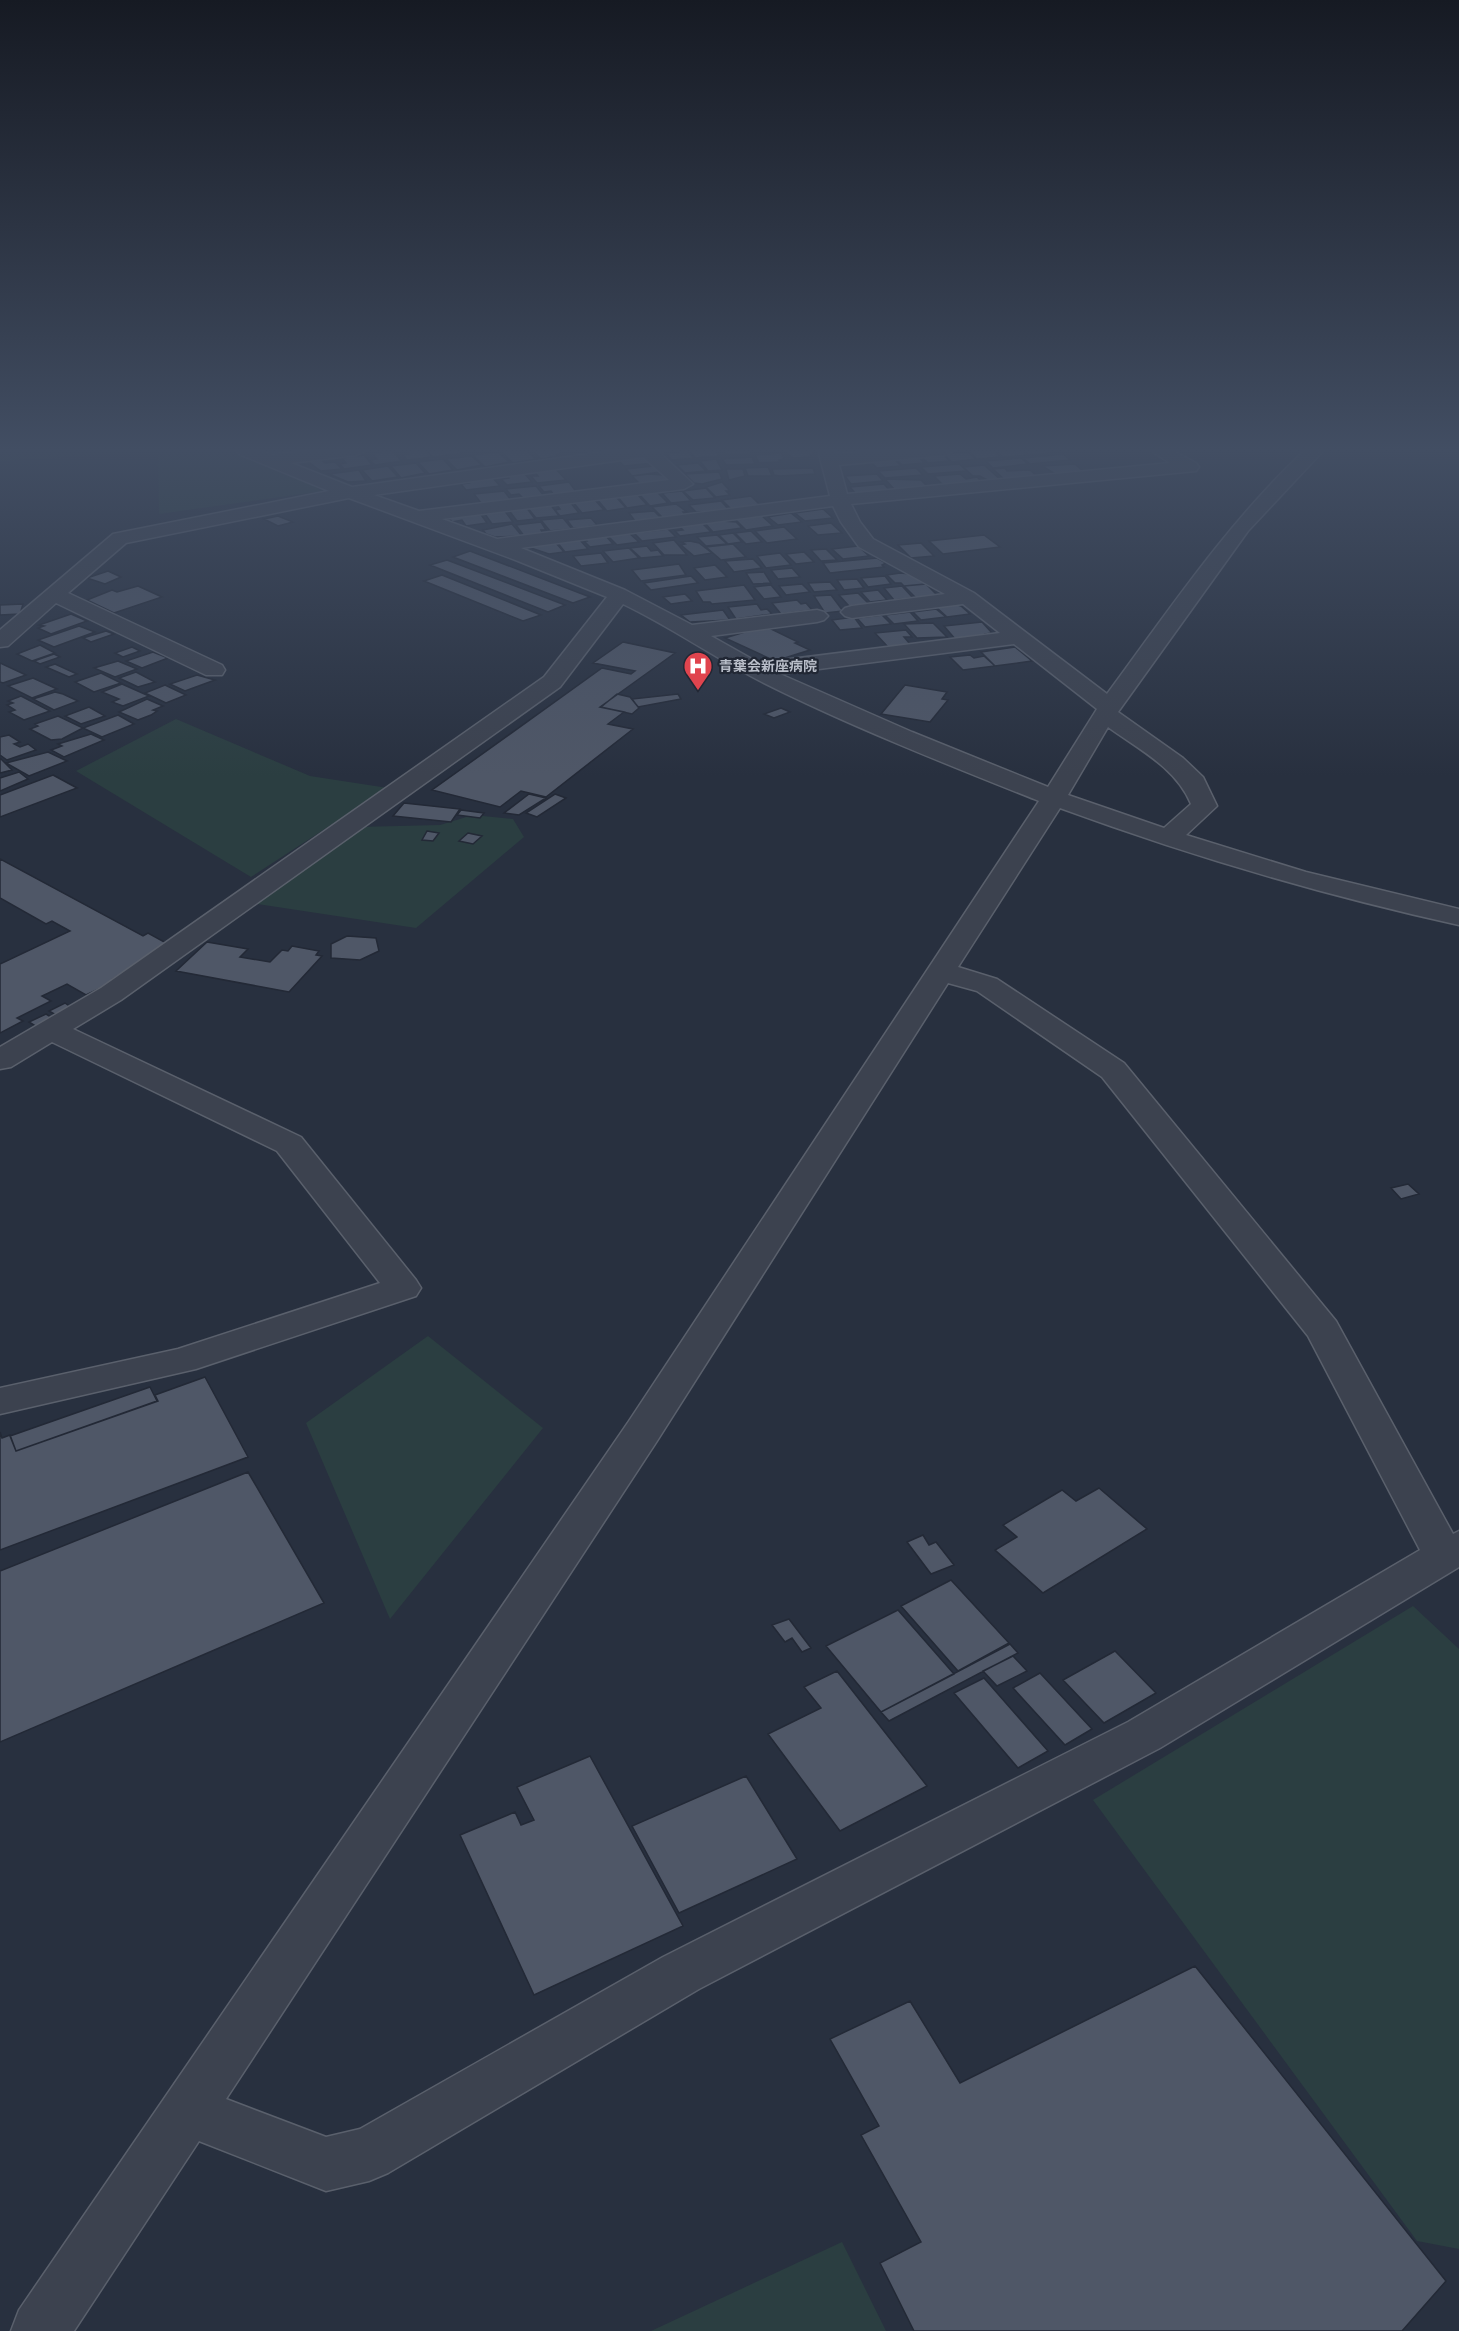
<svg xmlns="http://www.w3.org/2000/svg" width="1459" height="2331" viewBox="0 0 1459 2331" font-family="Quicksand,'Noto Sans JP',sans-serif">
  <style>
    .green { fill: #2b3e41 }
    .building { fill: #4f5767; stroke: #232936; stroke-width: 1.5 }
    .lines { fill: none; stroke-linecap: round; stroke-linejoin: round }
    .minor-casing { stroke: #5a606c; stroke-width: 3 }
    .minor { fill: #3c424f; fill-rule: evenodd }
    .labels { text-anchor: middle; stroke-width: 4.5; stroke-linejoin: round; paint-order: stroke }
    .far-poi-label { font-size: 14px; font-weight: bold; fill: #b9bec9; stroke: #212734; text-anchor: start }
  </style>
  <rect width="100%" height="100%" fill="#28303f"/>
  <path class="green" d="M 0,450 L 238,450 L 323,491 L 159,514 L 158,451 L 0,461 Z
    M 176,719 L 310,776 L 388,788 L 251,877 L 76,771 Z
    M 473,815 L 513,819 L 524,837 L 416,928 L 250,903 L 358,827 L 440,825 Z
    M 428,1336 L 543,1428 L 390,1619 L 306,1423 Z
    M 1413,1606 L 1459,1649 L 1459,2249 L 1417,2241 L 1093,1800 Z
    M 842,2242 L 886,2331 L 651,2331 Z"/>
  <path class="building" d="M 264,450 L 296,450 L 298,452 L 278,456 Z
    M 391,450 L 402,461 L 375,465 L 370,460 L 377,459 L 372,453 Z
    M 405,450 L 425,450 L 432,457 L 407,460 L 403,455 L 409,454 Z
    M 436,450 L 458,450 L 462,453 L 434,457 L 428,452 Z
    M 526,450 L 536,459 L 513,463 L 501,451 Z
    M 533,450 L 558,450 L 561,453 L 556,454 L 558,456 L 541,459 Z
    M 689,450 L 715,450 L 719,456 L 695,458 Z
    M 724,450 L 748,450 L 750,454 L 726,454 Z
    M 784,450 L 812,450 L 814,454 L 810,454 L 812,457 L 793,458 Z
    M 993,450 L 1000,457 L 977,459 L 969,451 Z
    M 995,450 L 1021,450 L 1027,455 L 1003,457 Z
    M 1023,450 L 1046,450 L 1050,453 L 1029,455 Z
    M 688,451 L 694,458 L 672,460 L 666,453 Z
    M 498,452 L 509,462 L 485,467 L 473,455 Z
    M 968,452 L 976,459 L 952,462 L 944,454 Z
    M 781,453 L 784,459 L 779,460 L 780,462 L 759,463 L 755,455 Z
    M 942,454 L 950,461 L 928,463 L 921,456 Z
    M 1063,454 L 1070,460 L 1030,464 L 1023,458 Z
    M 364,455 L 372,465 L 344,469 L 340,464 L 346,463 L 342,458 Z
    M 645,455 L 653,463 L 624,466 L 617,459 Z
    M 471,456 L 482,465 L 457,470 L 446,459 Z
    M 752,457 L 755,464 L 726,465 L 722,459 Z
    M 919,457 L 924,463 L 902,465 L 896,459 Z
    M 1021,458 L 1028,464 L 993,468 L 986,461 Z
    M 443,459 L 453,470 L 429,474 L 418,462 Z
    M 716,459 L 722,470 L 708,471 L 700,461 Z
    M 894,459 L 901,466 L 877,468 L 870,461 Z
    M 321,460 L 325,463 L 335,462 L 342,469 L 321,471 L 307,461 Z
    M 416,463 L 425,473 L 401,478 L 391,466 Z
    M 698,463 L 706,471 L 685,473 L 677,465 Z
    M 959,464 L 967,471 L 928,474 L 921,467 Z
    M 1075,464 L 1085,473 L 1057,475 L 1042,466 Z
    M 984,465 L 1001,480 L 989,481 L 980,476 L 973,476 L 963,467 Z
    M 388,466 L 398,477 L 372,481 L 362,470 Z
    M 654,466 L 660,472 L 632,476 L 626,469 Z
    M 768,467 L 772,476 L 748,476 L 745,468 Z
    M 555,468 L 566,480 L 537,483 L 531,476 L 538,476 L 534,471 Z
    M 813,468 L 815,474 L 780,476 L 774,475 L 772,469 Z
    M 916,468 L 923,475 L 885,478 L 878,471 Z
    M 1005,468 L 1007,471 L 1030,470 L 1038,477 L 1005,480 L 993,469 Z
    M 726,469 L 743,469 L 745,476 L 729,480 Z
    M 359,470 L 366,481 L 348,482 L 329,474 Z
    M 719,472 L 722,479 L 702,484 L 694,483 L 685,474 Z
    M 524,473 L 532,482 L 507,485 L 501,479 L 509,478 L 507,475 Z
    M 649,474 L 663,475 L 668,479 L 665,482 L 641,485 L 632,476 Z
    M 877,474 L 883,481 L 851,484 L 845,476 Z
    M 960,474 L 966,479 L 977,477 L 982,482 L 944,486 L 934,476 Z
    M 491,476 L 500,486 L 466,490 L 461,484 L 469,483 L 465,479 Z
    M 885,479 L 921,480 L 928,487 L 895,490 Z
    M 569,482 L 577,493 L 554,495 L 551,491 L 544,492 L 539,486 Z
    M 722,482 L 730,491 L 726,491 L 730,495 L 716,497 L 706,487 Z
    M 884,484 L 890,491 L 856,494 L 850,487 Z
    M 536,486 L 544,496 L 523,498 L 519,494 L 511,495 L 506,489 Z
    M 706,488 L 715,498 L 693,500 L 683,491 Z
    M 504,491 L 511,500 L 481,503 L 474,494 Z
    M 682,491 L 691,501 L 671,503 L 662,493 Z
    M 657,492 L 668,503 L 650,506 L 639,494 Z
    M 637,494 L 647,505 L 627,508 L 617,496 Z
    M 751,496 L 762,507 L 732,510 L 722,500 Z
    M 610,497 L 617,498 L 626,508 L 607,511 L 596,498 Z
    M 595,500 L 604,510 L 582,513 L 573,502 Z
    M 721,501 L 730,511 L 696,512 L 689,505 Z
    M 570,502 L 579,513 L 560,516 L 555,510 L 560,509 L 556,504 Z
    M 550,504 L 559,516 L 536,518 L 527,507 Z
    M 676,504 L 687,512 L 683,512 L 686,516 L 663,518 L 652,507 Z
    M 526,507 L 535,519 L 517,521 L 508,509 Z
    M 823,509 L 833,518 L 805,521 L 795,513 Z
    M 504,510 L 513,522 L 492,524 L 485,514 Z
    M 654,511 L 661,518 L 635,521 L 629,513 Z
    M 479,512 L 487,523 L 466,526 L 462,520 L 452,522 L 448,516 Z
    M 791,513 L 802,522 L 778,525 L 768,517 Z
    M 761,515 L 773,526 L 746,530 L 735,519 Z
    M 278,516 L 293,522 L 278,526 L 264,519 Z
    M 563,518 L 572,529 L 550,531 L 541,520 Z
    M 591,518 L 597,525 L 582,528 L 573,528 L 567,520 Z
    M 722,521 L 736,522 L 742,528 L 713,532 L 705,523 Z
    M 541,522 L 546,530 L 541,530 L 543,534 L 524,536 L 516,525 Z
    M 701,522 L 711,532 L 680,536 L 675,531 L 683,530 L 678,525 Z
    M 831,523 L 842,533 L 818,535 L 808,526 Z
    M 512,524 L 522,536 L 495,537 L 486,534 L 483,530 Z
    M 784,527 L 797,539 L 767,543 L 755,531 Z
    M 668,529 L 676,537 L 642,541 L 634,533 Z
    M 751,531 L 762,542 L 746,544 L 735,533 Z
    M 629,533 L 639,542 L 617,545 L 608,536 Z
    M 733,533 L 742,542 L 728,544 L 719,535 Z
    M 605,535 L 613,544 L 590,547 L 584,541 L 587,541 L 585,538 Z
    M 717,535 L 727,544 L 706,546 L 697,537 Z
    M 984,535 L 1000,547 L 943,554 L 929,541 Z
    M 579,539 L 588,549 L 565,552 L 557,542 Z
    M 674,540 L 687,555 L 664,555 L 653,543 Z
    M 690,541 L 699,543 L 712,553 L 694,556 L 681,545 L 685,544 L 681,542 Z
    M 555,542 L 564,552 L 549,554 L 525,546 Z
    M 921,543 L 934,556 L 911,558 L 898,545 Z
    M 733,544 L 746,557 L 721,560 L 706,547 Z
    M 647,546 L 651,551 L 658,550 L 663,556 L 641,558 L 630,548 Z
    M 858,546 L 869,556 L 843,559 L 832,549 Z
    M 629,548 L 639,558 L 613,562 L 603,551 Z
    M 826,549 L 837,560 L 821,561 L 811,550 Z
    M 470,551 L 590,597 L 573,603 L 453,557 Z
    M 804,552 L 814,562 L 796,564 L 786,554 Z
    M 601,553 L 608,563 L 581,566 L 573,556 Z
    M 780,553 L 791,565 L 766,568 L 757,556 Z
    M 877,558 L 886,563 L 882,565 L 884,567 L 830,573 L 823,563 Z
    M 753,559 L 762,568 L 734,572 L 725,561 Z
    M 447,560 L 565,605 L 548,612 L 430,565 Z
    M 679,564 L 686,575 L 641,581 L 632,570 Z
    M 715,565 L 727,577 L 705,580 L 694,568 Z
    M 792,568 L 800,577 L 778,579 L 771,570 Z
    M 108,571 L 121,577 L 105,584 L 87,578 Z
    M 764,572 L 771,583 L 753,584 L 746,573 Z
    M 900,573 L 911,574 L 925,584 L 904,586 L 901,583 L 895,583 L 887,575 Z
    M 442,575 L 541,615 L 523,621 L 424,581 Z
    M 691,576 L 698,583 L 651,590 L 644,583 Z
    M 885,576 L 891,584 L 868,587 L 861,578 Z
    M 857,579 L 864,588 L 844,590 L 837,580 Z
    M 830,582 L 837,590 L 814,592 L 808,583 Z
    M 802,584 L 810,592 L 786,595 L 779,586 Z
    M 926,584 L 938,596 L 916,598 L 904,586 Z
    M 744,585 L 755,600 L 712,604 L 710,602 L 703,602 L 696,591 Z
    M 771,585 L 781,597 L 764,599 L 754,587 Z
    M 138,586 L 162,597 L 114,613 L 87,600 L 112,590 L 117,592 Z
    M 902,586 L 913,598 L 894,600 L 884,588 Z
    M 878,590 L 887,600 L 870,602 L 861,592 Z
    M 858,593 L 869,604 L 849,606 L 839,595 Z
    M 685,594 L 692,601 L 671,604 L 663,597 Z
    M 831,595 L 843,611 L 825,613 L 814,596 Z
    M 797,600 L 801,604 L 806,603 L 812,610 L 781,614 L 772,603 Z
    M 951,603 L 961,606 L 970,614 L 947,617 L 935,606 Z
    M 23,604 L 20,614 L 0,615 L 0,605 Z
    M 757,604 L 761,610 L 767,609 L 772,614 L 736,619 L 728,607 Z
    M 936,609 L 946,617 L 921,620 L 913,612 Z
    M 723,610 L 730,620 L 690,622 L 681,615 Z
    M 910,612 L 918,621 L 894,624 L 885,615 Z
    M 71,614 L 87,621 L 51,634 L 38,628 L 44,626 L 39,625 Z
    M 882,615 L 891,624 L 865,627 L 857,618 Z
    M 854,617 L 862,628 L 840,630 L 832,620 Z
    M 982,622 L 992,633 L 985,634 L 987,637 L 956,640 L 944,626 Z
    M 933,623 L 947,637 L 917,638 L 904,624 Z
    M 79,626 L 95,632 L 54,647 L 38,640 Z
    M 765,626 L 798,642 L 795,643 L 810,650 L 775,661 L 725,638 Z
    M 906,630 L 912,637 L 904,637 L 910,644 L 888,647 L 875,633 Z
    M 106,631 L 114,634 L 91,642 L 83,638 Z
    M 623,642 L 675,653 L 600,707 L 624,712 L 608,724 L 633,729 L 546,797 L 521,791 L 500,807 L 432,790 L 602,668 L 631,674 L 635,671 L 593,663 Z
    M 40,645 L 55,653 L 32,661 L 17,654 Z
    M 132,647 L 140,651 L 123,657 L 115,653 Z
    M 1015,647 L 1032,661 L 995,666 L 981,652 Z
    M 153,652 L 168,658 L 142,668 L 126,661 Z
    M 54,654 L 60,657 L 40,664 L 34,661 Z
    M 970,655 L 974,658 L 984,656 L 995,666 L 963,670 L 950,657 Z
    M 118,661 L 137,669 L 115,677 L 94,668 Z
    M 0,663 L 26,675 L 3,683 L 0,682 Z
    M 55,664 L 77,674 L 69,677 L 46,667 Z
    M 136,672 L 155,682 L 138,687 L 119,678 Z
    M 101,673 L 121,683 L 94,692 L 75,682 Z
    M 197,675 L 215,680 L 185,691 L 170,684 Z
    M 33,678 L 57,689 L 32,698 L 8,686 Z
    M 122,684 L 149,696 L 123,706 L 112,702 L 119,699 L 102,692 Z
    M 165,685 L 186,695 L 166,703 L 145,693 Z
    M 905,685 L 947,692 L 942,699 L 948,700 L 930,722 L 881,714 Z
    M 55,692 L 63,694 L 78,701 L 54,710 L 33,699 Z
    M 617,694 L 630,697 L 639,708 L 632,714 L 601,707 Z
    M 678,694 L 681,699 L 638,707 L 632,699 Z
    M 21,696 L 50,711 L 24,720 L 9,712 L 15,710 L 7,705 L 13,703 L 8,701 Z
    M 147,699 L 163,706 L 153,710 L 157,711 L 151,715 L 138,720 L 119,712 Z
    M 89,707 L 105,716 L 81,724 L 65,716 Z
    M 781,708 L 790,712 L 774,718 L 764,714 Z
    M 118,715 L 134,724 L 102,737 L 83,728 Z
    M 58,716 L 83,728 L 62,739 L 51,740 L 30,729 L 38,726 L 35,724 Z
    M 91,734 L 104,740 L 64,757 L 51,750 L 62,746 L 58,744 Z
    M 9,735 L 20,742 L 14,744 L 20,747 L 28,744 L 36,750 L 7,760 L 0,755 L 0,737 Z
    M 48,752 L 67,761 L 29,776 L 6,763 Z
    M 0,758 L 12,770 L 0,773 Z
    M 19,772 L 28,779 L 0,791 L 0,778 Z
    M 53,775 L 77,788 L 0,817 L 0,795 Z
    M 529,794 L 546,798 L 519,815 L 504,813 Z
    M 555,794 L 566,798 L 537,817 L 526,813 Z
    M 404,803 L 460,809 L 451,822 L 393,816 Z
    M 461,810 L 484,813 L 480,818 L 457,815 Z
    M 427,831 L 439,833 L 433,841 L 422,840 Z
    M 468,833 L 482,836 L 473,844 L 459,841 Z
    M 0,859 L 143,936 L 148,933 L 168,944 L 113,979 L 116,981 L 86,995 L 67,984 L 42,996 L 51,1001 L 17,1018 L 23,1021 L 0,1033 L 0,964 L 70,931 L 52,921 L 46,924 L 0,898 Z
    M 347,936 L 376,938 L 379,951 L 360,960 L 331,958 L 331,944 Z
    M 207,942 L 248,949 L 240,957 L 270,962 L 282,950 L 288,951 L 292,946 L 319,951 L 316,955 L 322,956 L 289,992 L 176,971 Z
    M 65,1003 L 72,1008 L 56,1015 L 49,1011 Z
    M 46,1014 L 54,1019 L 37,1027 L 29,1022 Z
    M 1408,1184 L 1419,1194 L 1401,1199 L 1391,1188 Z
    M 205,1377 L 248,1457 L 0,1550 L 0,1432 L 2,1438 L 10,1435 L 16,1451 L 158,1401 L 155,1395 Z
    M 150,1387 L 157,1401 L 16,1451 L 10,1436 Z
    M 248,1472 L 324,1603 L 0,1742 L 0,1571 Z
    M 1099,1488 L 1147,1529 L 1043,1593 L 995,1550 L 1017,1537 L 1003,1525 L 1062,1490 L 1076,1501 Z
    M 923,1535 L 929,1545 L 936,1542 L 954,1565 L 931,1574 L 907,1542 Z
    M 951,1580 L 1009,1643 L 958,1671 L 901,1606 Z
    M 898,1610 L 954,1674 L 881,1712 L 826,1646 Z
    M 789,1619 L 811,1648 L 802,1652 L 792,1638 L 785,1642 L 772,1625 Z
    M 1010,1644 L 1018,1653 L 889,1721 L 881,1712 Z
    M 1115,1651 L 1156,1693 L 1104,1723 L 1063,1680 Z
    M 1013,1656 L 1027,1671 L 997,1686 L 983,1671 Z
    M 837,1671 L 927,1786 L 840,1831 L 768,1734 L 821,1708 L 804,1687 Z
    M 1040,1673 L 1092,1729 L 1065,1745 L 1013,1688 Z
    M 984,1678 L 1048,1751 L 1018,1768 L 954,1693 Z
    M 590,1756 L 683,1926 L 534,1995 L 460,1835 L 515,1812 L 521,1825 L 534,1820 L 517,1787 Z
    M 746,1776 L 797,1859 L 679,1913 L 632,1826 Z
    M 1195,1966 L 1446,2281 L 1402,2331 L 914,2331 L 880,2263 L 921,2242 L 861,2135 L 879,2126 L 830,2039 L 910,2001 L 960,2083 Z"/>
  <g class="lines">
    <g class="minor-casing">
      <path id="minor" d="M 236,450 L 260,450 L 272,455 L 314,450 L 366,450 L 357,455 L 291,463 L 352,487 L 618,450 L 664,450 L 661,454 L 693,484 L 684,489 L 442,519 L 497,539 L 830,496 L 818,450 L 836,450 L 837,454 L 886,450 L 955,450 L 946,455 L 839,465 L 847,494 L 1170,463 L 1150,450 L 1172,450 L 1196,463 L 1199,467 L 1196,471 L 851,504 L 860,522 L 873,539 L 974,593 L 1107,694 C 1169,610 1228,522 1305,450 L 1324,450 L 1248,531 L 1118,712 L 1183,758 L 1203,777 L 1217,806 L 1186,835 L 1306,872 L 1459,909 L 1459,925 C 1323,895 1191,856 1060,808 L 958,967 L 997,979 L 1124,1063 L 1336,1321 L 1453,1534 L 1459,1531 L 1459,1567 L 1160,1748 L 699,1989 L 388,2173 L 369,2181 L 326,2191 L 199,2141 L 74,2331 L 11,2331 L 19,2310 L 629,1421 L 1039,801 C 946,764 852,727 762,682 C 715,658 671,627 623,604 L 560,687 L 121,1000 L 73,1029 L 301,1137 L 416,1280 L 421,1288 L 416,1296 L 196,1369 L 0,1414 L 0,1388 L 178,1349 L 380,1283 L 277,1151 L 52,1042 L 11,1067 L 0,1069 L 0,1047 L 101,988 L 544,677 L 607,597 L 518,561 L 349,498 L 126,543 L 68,593 L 222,665 L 225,670 L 222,675 L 206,675 L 56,603 L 8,646 L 0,647 L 0,630 L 113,534 L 329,491 L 239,454 ZM 643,457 L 669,480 L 419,511 L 374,495 ZM 833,506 L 841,522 L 859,547 L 945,594 L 852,606 L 845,608 L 841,612 L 845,616 L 852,618 L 963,604 L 1000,633 L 759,663 L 711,636 L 817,622 L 824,620 L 828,616 L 824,612 L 817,610 L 692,625 L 625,590 L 521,548 ZM 1014,644 L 1097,709 L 1048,787 L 912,732 L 780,674 ZM 1108,727 C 1140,750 1176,768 1191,804 L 1164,828 L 1068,795 ZM 948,983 L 977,991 L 1102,1077 L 1308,1336 L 1420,1550 L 1128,1722 L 663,1957 L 360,2129 L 326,2137 L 226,2099 L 657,1441 Z"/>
    </g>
    <use href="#minor" class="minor"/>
  </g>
  <linearGradient id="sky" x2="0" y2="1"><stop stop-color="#161a23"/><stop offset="0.58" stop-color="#424e63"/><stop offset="1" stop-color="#424e63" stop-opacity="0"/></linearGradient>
  <rect width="1459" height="776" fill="url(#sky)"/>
  <defs>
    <g id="hospital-pin" transform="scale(1.5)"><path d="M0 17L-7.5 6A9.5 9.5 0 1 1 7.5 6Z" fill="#e0444e" stroke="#212734"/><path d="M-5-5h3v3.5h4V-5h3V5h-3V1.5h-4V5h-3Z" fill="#fff"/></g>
  </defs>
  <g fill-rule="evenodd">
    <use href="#hospital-pin" x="698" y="666"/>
  </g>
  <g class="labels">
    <g class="far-poi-label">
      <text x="719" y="671">青葉会新座病院</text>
    </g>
  </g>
</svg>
